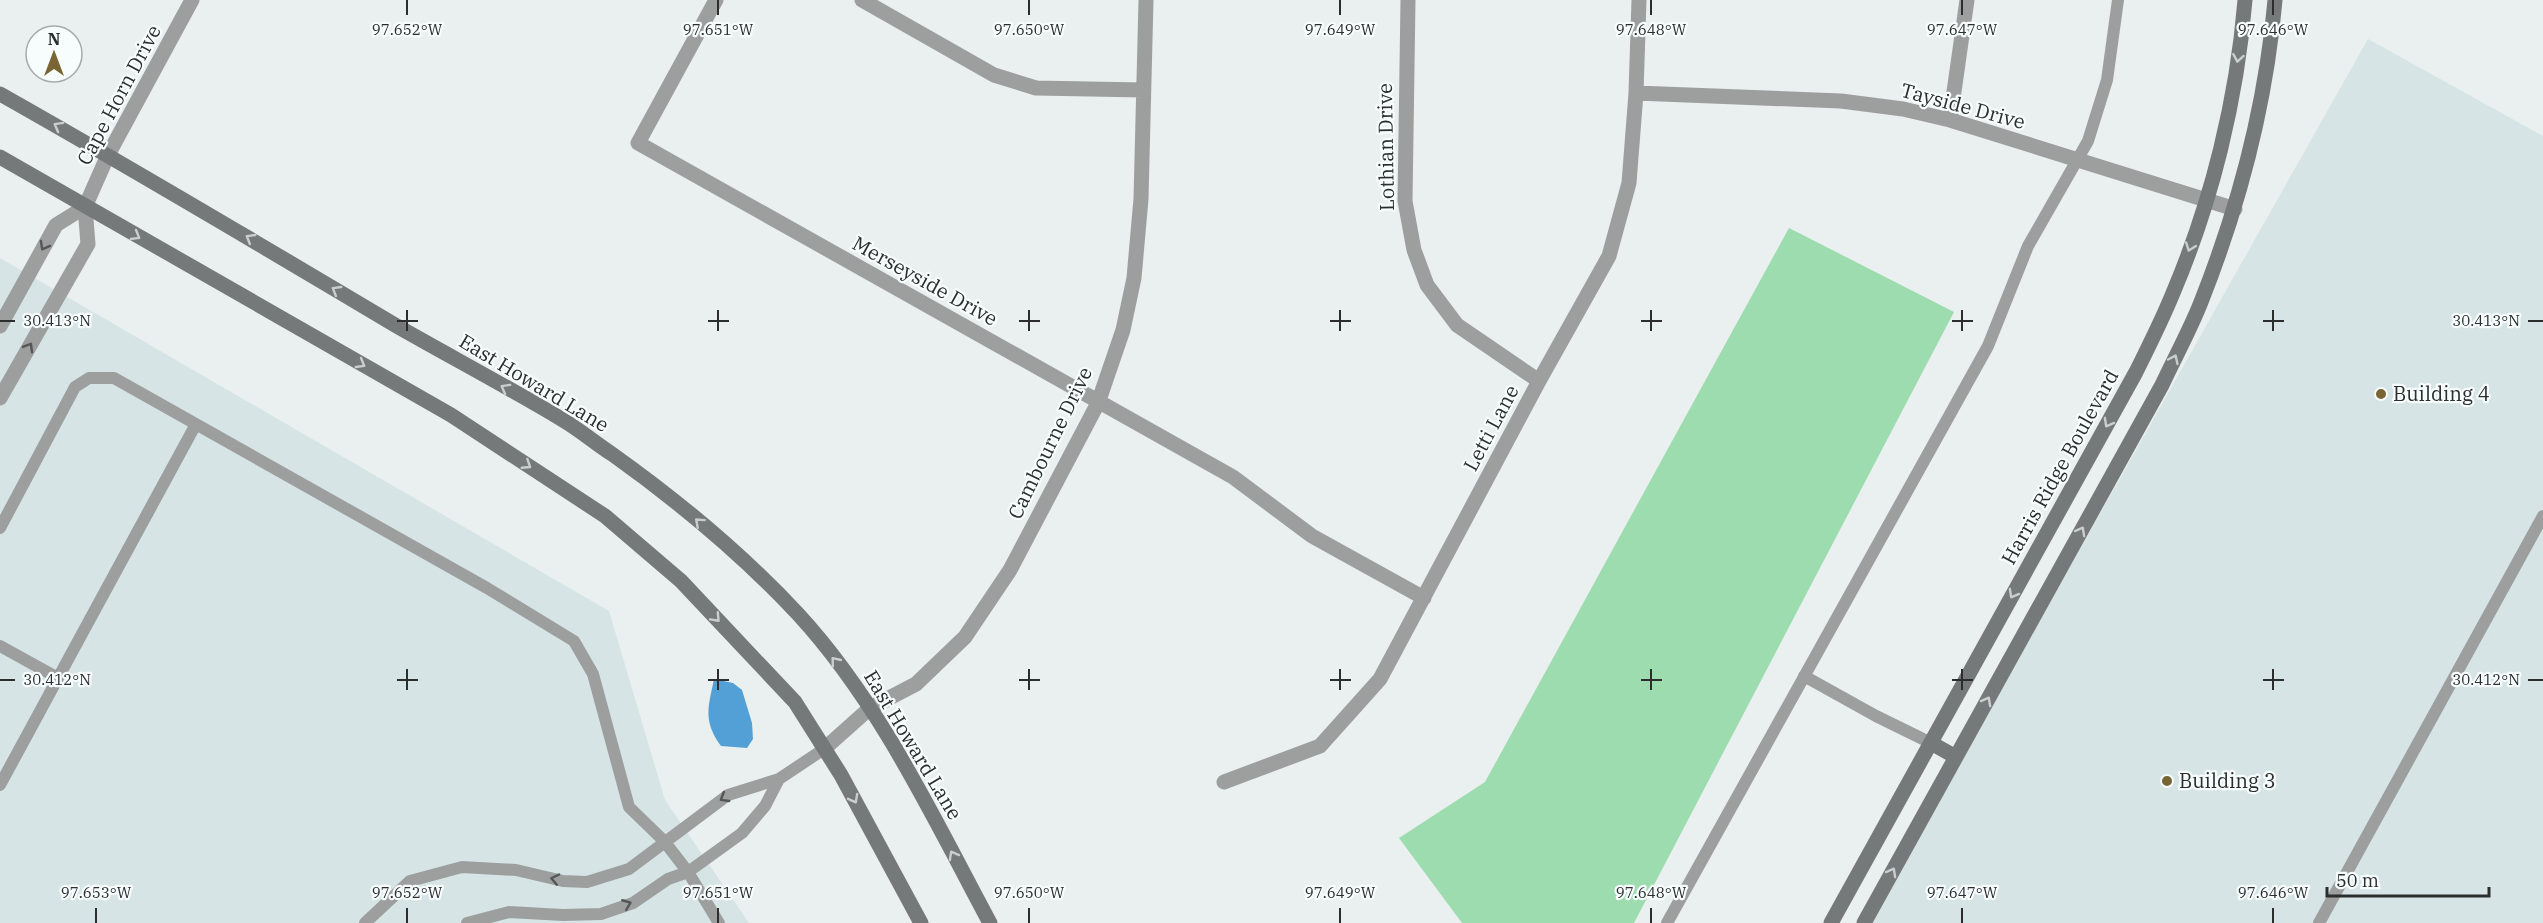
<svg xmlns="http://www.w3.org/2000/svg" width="2543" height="923" viewBox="0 0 2543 923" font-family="'IBM Plex Serif',serif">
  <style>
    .built { fill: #d6e4e5 }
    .green { fill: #9cdcaf }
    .water { fill: #53a0d6 }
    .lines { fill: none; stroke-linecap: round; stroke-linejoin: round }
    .lane { stroke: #9d9f9f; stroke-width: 12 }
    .street { stroke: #9d9f9f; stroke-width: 15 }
    .secondary { stroke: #76797a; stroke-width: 15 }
    .oneway { stroke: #cacecf }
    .oneway2 { stroke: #545656 }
    .ticks { fill: none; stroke: #2c2e2e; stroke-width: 2 }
    .poi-dot { fill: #796534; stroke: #f7fcfd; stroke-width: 2 }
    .labels { text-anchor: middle; stroke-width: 4.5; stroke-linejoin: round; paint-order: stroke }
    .street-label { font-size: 20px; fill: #2c2e2e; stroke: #f7fcfd }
    .poi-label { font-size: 20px; fill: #2c2e2e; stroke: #f7fcfd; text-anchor: start }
    .ticks-label { font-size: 15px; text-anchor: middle; fill: #2c2e2e; stroke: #f7fcfd; stroke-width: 4.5; stroke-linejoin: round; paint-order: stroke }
  </style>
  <rect width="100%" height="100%" fill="#eaefef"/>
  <path class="built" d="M 2368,39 L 2543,136 L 2543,923 L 1869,923 Z
    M 0,258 L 609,611 L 665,800 L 749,923 L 0,923 Z"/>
  <path class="green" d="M 1789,228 L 1954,312 L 1634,923 L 1462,923 L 1399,838 L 1485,782 Z"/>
  <path class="water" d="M 714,679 L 733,683 L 742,690 L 752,723 L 753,739 L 747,748 L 721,746 C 703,721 708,708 714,679 Z"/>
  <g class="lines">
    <path class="lane" d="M 0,528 L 75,387 L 89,378 L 114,378 L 487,588 L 574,641 L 593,674 L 629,807 L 664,841 L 688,872 L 719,923
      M 0,646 L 58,678 L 0,785
      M 1804,676 L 1876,716 L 1931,743
      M 58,678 L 196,424
      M 365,923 L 410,881 L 462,867 L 516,870 L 563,881 L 587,882 L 629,869 L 728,795 L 779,779 L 824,749
      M 467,923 L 509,912 L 563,915 L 601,914 L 633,903 L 668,879 L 688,872 L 742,833 L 765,806 L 779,779
      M 1667,923 L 1988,346 L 2028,246 L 2088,141 L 2107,80 L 2118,0
      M 2319,923 L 2543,516"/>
    <path class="street" d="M 716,0 L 638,143 L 1233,477 L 1312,536 L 1424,598
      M 862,0 L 994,75 L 1036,88 L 1143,90
      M 1408,0 L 1405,201 L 1414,250 L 1427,285 L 1457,325 L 1539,381
      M 1636,93 L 1841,101 L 1903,109 L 1950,120 L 2235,209
      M 1950,120 L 1967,0
      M 0,326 L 56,225 L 85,207
      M 0,398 L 88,244 L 85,207 L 108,155 L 192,0
      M 824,749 L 870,708 L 916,684 L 965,637 L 1010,570 L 1098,403 L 1123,330 L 1134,278 L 1141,199 L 1146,0
      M 1224,782 L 1320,746 L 1380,679 L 1539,381 L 1609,256 L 1629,183 L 1636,93 L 1639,0"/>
    <path class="secondary" d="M 0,94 C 133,169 264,247 395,325 C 451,357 508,387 563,420 C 580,430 595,443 612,454 C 678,501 742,554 798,614 C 880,703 933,817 990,923
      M 0,157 L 451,415 L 605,516 L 681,581 L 795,702 L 841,775 L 921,923
      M 1931,743 L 1956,757
      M 1831,923 L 2136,372 C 2149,346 2162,320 2173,293 C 2212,201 2237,99 2245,0
      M 1864,923 L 2162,385 C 2175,357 2190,330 2201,302 C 2239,206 2266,103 2275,0"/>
  </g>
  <defs><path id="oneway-chevron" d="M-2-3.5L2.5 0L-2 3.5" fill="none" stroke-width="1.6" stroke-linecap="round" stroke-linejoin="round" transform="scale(1.5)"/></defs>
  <g class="oneway">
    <use href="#oneway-chevron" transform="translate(2238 58) rotate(100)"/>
    <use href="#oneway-chevron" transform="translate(58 126) rotate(-151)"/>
    <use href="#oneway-chevron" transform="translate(136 236) rotate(30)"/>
    <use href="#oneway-chevron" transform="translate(250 238) rotate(-149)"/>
    <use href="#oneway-chevron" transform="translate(2190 247) rotate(110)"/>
    <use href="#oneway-chevron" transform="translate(336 290) rotate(-149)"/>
    <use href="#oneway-chevron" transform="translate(2174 359) rotate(-65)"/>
    <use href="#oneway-chevron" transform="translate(361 364) rotate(30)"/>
    <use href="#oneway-chevron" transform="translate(505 388) rotate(-151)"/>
    <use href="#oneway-chevron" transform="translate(2108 423) rotate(119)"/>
    <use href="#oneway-chevron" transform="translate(527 465) rotate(33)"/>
    <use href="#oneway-chevron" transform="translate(699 522) rotate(-138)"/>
    <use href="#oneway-chevron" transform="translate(2081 531) rotate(-61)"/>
    <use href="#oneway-chevron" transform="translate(2013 594) rotate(119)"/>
    <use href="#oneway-chevron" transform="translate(716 618) rotate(47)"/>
    <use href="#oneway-chevron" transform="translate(835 661) rotate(-129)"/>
    <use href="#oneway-chevron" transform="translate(1987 701) rotate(-61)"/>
    <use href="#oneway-chevron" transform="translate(854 799) rotate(62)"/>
    <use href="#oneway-chevron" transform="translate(953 855) rotate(-119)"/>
    <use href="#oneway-chevron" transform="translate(1892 872) rotate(-61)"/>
  </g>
  <g class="oneway2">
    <use href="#oneway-chevron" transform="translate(44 246) rotate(119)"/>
    <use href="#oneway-chevron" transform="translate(29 347) rotate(-60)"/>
    <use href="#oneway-chevron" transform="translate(724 798) rotate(149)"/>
    <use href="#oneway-chevron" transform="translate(555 879) rotate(-168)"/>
    <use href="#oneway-chevron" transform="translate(627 904) rotate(-22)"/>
  </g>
  <path class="ticks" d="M 407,0 L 407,15M 718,0 L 718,15M 1029,0 L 1029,15M 1340,0 L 1340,15M 1651,0 L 1651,15M 1962,0 L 1962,15M 2273,0 L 2273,15M 407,310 L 407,331M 718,310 L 718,331M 1029,310 L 1029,331M 1340,310 L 1340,331M 1651,310 L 1651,331M 1962,310 L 1962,331M 2273,310 L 2273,331M 0,321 L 15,321M 397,321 L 418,321M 708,321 L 729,321M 1019,321 L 1040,321M 1330,321 L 1351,321M 1641,321 L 1662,321M 1952,321 L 1973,321M 2263,321 L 2284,321M 2528,321 L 2543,321M 407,669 L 407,690M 718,669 L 718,690M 1029,669 L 1029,690M 1340,669 L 1340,690M 1651,669 L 1651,690M 1962,669 L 1962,690M 2273,669 L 2273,690M 0,680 L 15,680M 397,680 L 418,680M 708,680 L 729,680M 1019,680 L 1040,680M 1330,680 L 1351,680M 1641,680 L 1662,680M 1952,680 L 1973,680M 2263,680 L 2284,680M 2528,680 L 2543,680M 96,908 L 96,923M 407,908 L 407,923M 718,908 L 718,923M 1029,908 L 1029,923M 1340,908 L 1340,923M 1651,908 L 1651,923M 1962,908 L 1962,923M 2273,908 L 2273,923"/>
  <g class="poi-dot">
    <circle cx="2381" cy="394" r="6"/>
    <circle cx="2167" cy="781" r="6"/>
  </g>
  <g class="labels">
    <g class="street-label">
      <text transform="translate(119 95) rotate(-62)" y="7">Cape Horn Drive</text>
      <text transform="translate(1963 106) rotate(15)" y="7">Tayside Drive</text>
      <text transform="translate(1386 147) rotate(-91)" y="7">Lothian Drive</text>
      <text transform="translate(925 281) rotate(29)" y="7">Merseyside Drive</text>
      <text transform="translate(534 383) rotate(31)" y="7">East Howard Lane</text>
      <text transform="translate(1491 428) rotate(-62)" y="7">Letti Lane</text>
      <text transform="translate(1050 443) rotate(-64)" y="7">Cambourne Drive</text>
      <text transform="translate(2060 467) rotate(-61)" y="7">Harris Ridge Boulevard</text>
      <text transform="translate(913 745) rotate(59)" y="7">East Howard Lane</text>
    </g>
    <g class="poi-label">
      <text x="2393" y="401">Building 4</text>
      <text x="2179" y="788">Building 3</text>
    </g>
  </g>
  <g class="ticks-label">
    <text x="407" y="35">97.652°W</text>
    <text x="718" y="35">97.651°W</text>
    <text x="1029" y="35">97.650°W</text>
    <text x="1340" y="35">97.649°W</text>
    <text x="1651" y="35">97.648°W</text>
    <text x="1962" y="35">97.647°W</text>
    <text x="2273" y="35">97.646°W</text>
    <text x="57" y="326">30.413°N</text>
    <text x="2486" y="326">30.413°N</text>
    <text x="57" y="685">30.412°N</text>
    <text x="2486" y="685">30.412°N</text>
    <text x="96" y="898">97.653°W</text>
    <text x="407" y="898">97.652°W</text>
    <text x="718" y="898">97.651°W</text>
    <text x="1029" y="898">97.650°W</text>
    <text x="1340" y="898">97.649°W</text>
    <text x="1651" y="898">97.648°W</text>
    <text x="1962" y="898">97.647°W</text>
    <text x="2273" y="898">97.646°W</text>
  </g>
  <g transform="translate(54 54)"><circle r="28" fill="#f7fcfd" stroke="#a6aaaa" stroke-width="1.5"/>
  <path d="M0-4.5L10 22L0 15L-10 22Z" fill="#796534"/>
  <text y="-9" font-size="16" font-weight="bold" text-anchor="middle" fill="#2c2e2e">N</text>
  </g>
  <path d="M2327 887v9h162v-9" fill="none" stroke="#2c2e2e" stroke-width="3"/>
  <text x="2336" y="887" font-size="18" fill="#2c2e2e" stroke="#f7fcfd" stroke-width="4.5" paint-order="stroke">50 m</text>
</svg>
